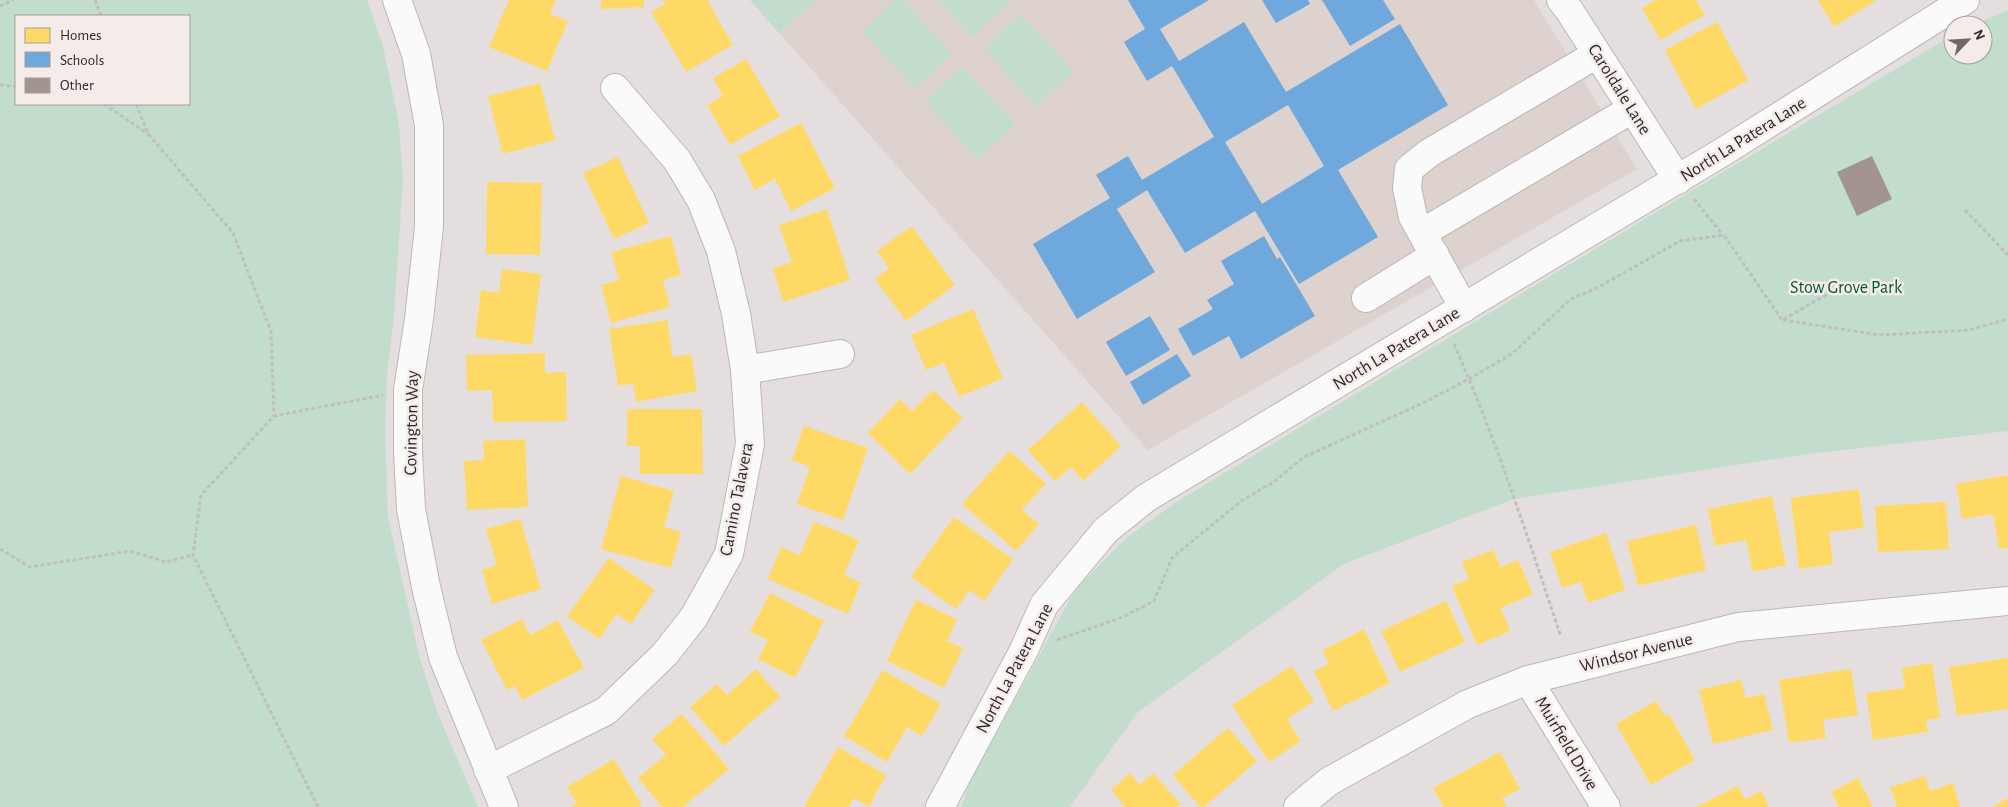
<svg xmlns="http://www.w3.org/2000/svg" width="2008" height="807" viewBox="0 0 2008 807" font-family="'Alegreya Sans',sans-serif">
  <style>
    .built { fill: #ded2ce }
    .green { fill: #c2ddcc; fill-rule: evenodd }
    .homes { fill: #ffd966 }
    .schools { fill: #6fa8dc; fill-rule: evenodd }
    .building { fill: #a29590 }
    .lines { fill: none; stroke-linecap: round; stroke-linejoin: round }
    .minor-casing { stroke: #bbb7b5; stroke-width: 30 }
    .path { stroke: #c0bfbe; stroke-width: 3; stroke-dasharray: 4 2.5; stroke-linecap: butt }
    .minor { stroke: #fbfafa; stroke-width: 28 }
    .labels { text-anchor: middle; stroke-width: 5; stroke-linejoin: round; paint-order: stroke }
    .street-label { font-size: 18px; fill: #2e2a29; stroke: #f5ebe8 }
    .park-label { font-size: 18px; fill: #005836; stroke: #f5ebe8 }
  </style>
  <rect width="100%" height="100%" fill="#e4dfde"/>
  <path class="built" d="M 750,0 L 1534,0 L 1637,169 L 1148,450 Z"/>
  <path class="green" d="M 0,0 L 367,0 L 383,46 L 399,124 L 403,179 L 394,317 L 387,374 L 385,432 L 388,517 L 420,659 L 438,714 L 478,807 L 0,807 ZM 16,16 L 189,16 L 189,104 L 16,104 Z
    M 750,0 L 817,0 L 779,33 Z
    M 896,0 L 903,0 L 952,55 L 915,89 L 862,31 Z
    M 939,0 L 1008,0 L 1010,2 L 972,37 Z
    M 2008,10 L 2008,431 L 1801,455 L 1514,499 L 1344,564 L 1138,712 L 1070,807 L 961,807 L 970,782 L 1075,590 L 1126,538 L 1175,503 L 1688,193 L 1953,35 L 1953,55 L 1983,55 L 1983,25 L 1973,25 Z
    M 1021,14 L 1074,72 L 1036,106 L 984,48 Z
    M 963,67 L 1015,125 L 977,159 L 925,101 Z"/>
  <path class="homes" d="M 509,0 L 556,0 L 550,14 L 568,21 L 547,71 L 489,47 Z
    M 601,0 L 644,0 L 644,7 L 601,9 Z
    M 663,0 L 707,0 L 733,45 L 686,72 L 651,12 L 665,4 Z
    M 1656,0 L 1696,0 L 1705,15 L 1660,40 L 1642,8 Z
    M 1818,0 L 1877,0 L 1834,27 Z
    M 1717,22 L 1748,80 L 1696,109 L 1665,50 Z
    M 746,59 L 780,116 L 730,145 L 707,105 L 723,96 L 713,78 Z
    M 540,83 L 555,140 L 503,154 L 488,96 Z
    M 801,123 L 835,188 L 791,211 L 775,179 L 755,190 L 738,156 Z
    M 618,157 L 649,223 L 614,239 L 583,173 Z
    M 487,182 L 542,183 L 540,255 L 486,254 Z
    M 827,209 L 850,280 L 783,302 L 773,268 L 792,262 L 779,225 Z
    M 912,226 L 955,285 L 906,321 L 875,279 L 889,268 L 877,251 Z
    M 671,236 L 681,275 L 663,280 L 670,307 L 611,323 L 601,285 L 619,280 L 611,252 Z
    M 502,269 L 541,274 L 532,345 L 475,337 L 481,290 L 499,293 Z
    M 973,309 L 1003,378 L 959,397 L 944,363 L 926,370 L 911,335 Z
    M 667,320 L 673,357 L 691,354 L 697,391 L 636,402 L 633,384 L 618,386 L 609,329 Z
    M 545,353 L 545,373 L 566,372 L 567,421 L 493,422 L 492,390 L 467,391 L 466,355 Z
    M 933,390 L 963,418 L 910,474 L 868,433 L 900,399 L 912,411 Z
    M 1082,402 L 1121,446 L 1083,481 L 1071,467 L 1055,481 L 1028,450 Z
    M 627,409 L 702,409 L 703,474 L 640,474 L 640,446 L 627,446 Z
    M 804,426 L 868,448 L 843,520 L 797,504 L 810,467 L 792,460 Z
    M 525,439 L 528,507 L 467,510 L 464,461 L 484,460 L 483,441 Z
    M 1009,451 L 1046,483 L 1022,510 L 1039,524 L 1016,551 L 962,504 Z
    M 2008,475 L 2008,547 L 1999,549 L 1993,514 L 1962,519 L 1956,484 Z
    M 621,476 L 674,491 L 664,527 L 681,532 L 671,568 L 601,549 Z
    M 1859,489 L 1864,528 L 1829,532 L 1833,564 L 1799,569 L 1791,498 Z
    M 1772,496 L 1786,565 L 1753,572 L 1746,540 L 1715,546 L 1708,509 Z
    M 1946,502 L 1949,549 L 1878,552 L 1875,506 Z
    M 954,517 L 1013,559 L 984,601 L 970,590 L 956,609 L 911,577 Z
    M 520,519 L 541,589 L 492,604 L 482,570 L 497,565 L 486,529 Z
    M 814,522 L 859,540 L 844,575 L 861,583 L 848,614 L 768,579 L 781,547 L 800,555 Z
    M 1696,525 L 1706,570 L 1638,586 L 1627,541 Z
    M 1606,533 L 1625,590 L 1588,603 L 1581,582 L 1562,588 L 1550,552 Z
    M 1493,550 L 1501,567 L 1518,560 L 1533,594 L 1501,608 L 1510,631 L 1477,645 L 1452,586 L 1469,579 L 1462,562 Z
    M 609,558 L 655,590 L 631,624 L 617,614 L 599,639 L 567,616 Z
    M 770,593 L 824,621 L 795,678 L 758,659 L 768,640 L 750,632 Z
    M 916,600 L 957,619 L 947,641 L 963,648 L 944,688 L 887,661 Z
    M 1446,601 L 1465,642 L 1400,672 L 1381,631 Z
    M 522,619 L 530,635 L 558,620 L 584,668 L 522,700 L 515,686 L 507,690 L 481,640 Z
    M 1364,629 L 1390,683 L 1333,711 L 1314,671 L 1329,664 L 1323,650 Z
    M 2008,658 L 2008,709 L 1957,716 L 1949,667 Z
    M 1932,663 L 1940,718 L 1926,720 L 1928,732 L 1873,740 L 1866,693 L 1905,688 L 1902,668 Z
    M 1292,666 L 1314,701 L 1287,719 L 1301,741 L 1269,762 L 1232,705 Z
    M 756,669 L 780,697 L 724,746 L 690,707 L 717,684 L 727,695 Z
    M 1851,669 L 1858,715 L 1823,720 L 1826,738 L 1789,743 L 1779,680 Z
    M 883,670 L 941,704 L 922,736 L 907,727 L 887,762 L 844,736 Z
    M 1741,680 L 1746,698 L 1764,694 L 1773,730 L 1713,744 L 1699,690 Z
    M 1656,701 L 1665,716 L 1669,714 L 1695,760 L 1651,785 L 1616,724 Z
    M 682,714 L 729,769 L 683,807 L 662,807 L 638,778 L 666,755 L 652,739 Z
    M 1228,728 L 1257,761 L 1204,807 L 1200,807 L 1173,775 Z
    M 838,747 L 886,775 L 869,807 L 854,798 L 849,807 L 804,807 Z
    M 1500,752 L 1520,789 L 1502,798 L 1507,807 L 1444,807 L 1433,788 Z
    M 614,759 L 642,805 L 639,807 L 570,807 L 577,803 L 567,787 Z
    M 1130,773 L 1140,785 L 1153,773 L 1181,805 L 1178,807 L 1123,807 L 1125,806 L 1111,790 Z
    M 1925,776 L 1930,791 L 1953,783 L 1960,807 L 1897,807 L 1890,787 Z
    M 1858,778 L 1873,807 L 1839,807 L 1831,792 Z
    M 1738,786 L 1745,799 L 1761,791 L 1769,807 L 1696,807 Z
    M 2008,798 L 2008,807 L 1992,807 Z"/>
  <path class="schools" d="M 1128,0 L 1209,0 L 1160,29 L 1179,61 L 1244,22 L 1286,92 L 1400,24 L 1448,105 L 1338,170 L 1378,237 L 1299,284 L 1255,211 L 1185,253 L 1147,190 L 1117,209 L 1155,272 L 1077,319 L 1033,244 L 1110,198 L 1096,175 L 1128,156 L 1142,180 L 1214,137 L 1172,66 L 1147,81 L 1124,42 L 1145,29 ZM 1288,105 L 1324,166 L 1262,204 L 1225,142 Z
    M 1262,0 L 1308,0 L 1310,4 L 1276,23 Z
    M 1322,0 L 1383,0 L 1395,19 L 1350,46 Z
    M 1264,236 L 1277,259 L 1280,257 L 1315,316 L 1241,359 L 1229,336 L 1193,356 L 1178,329 L 1213,309 L 1207,300 L 1234,284 L 1221,261 Z
    M 1150,316 L 1170,350 L 1126,376 L 1106,342 Z
    M 1177,354 L 1191,376 L 1143,405 L 1130,382 Z"/>
  <path class="building" d="M 1872,156 L 1892,199 L 1857,216 L 1837,172 Z"/>
  <g class="lines">
    <g class="minor-casing">
      <path id="minor" d="M 397,0 L 416,54 L 429,125 L 429,227 L 419,319 L 408,390 L 408,453 L 411,509 L 426,587 L 443,657 L 504,807
        M 1561,0 L 1569,10 L 1678,180
        M 1422,233 L 1632,109
        M 1366,298 L 1435,255
        M 1464,308 L 1413,217 L 1407,188 L 1409,169 L 1429,153 L 1597,54
        M 745,370 L 840,354
        M 1528,680 L 1606,807
        M 488,770 L 606,711 L 665,654 L 694,617 L 729,554 L 750,444 L 745,370 L 736,314 L 721,251 L 701,200 L 677,160 L 615,88
        M 940,807 L 1024,650 L 1044,605 L 1106,530 L 1146,498 L 1721,153 L 1965,0
        M 1298,807 L 1328,782 L 1468,704 L 1528,680 L 1738,627 L 2008,601"/>
    </g>
    <path class="path" d="M 95,0 L 101,16
      M 0,6 L 13,0
      M 0,85 L 16,86
      M 104,104 L 148,134
      M 136,104 L 149,135 L 233,233 L 271,331 L 274,416
      M 1694,199 L 1723,235
      M 1965,210 L 2008,255
      M 1783,320 L 1880,335 L 1969,330 L 2008,319
      M 1454,344 C 1496,439 1528,538 1561,637
      M 0,549 L 30,567 L 130,551 L 166,562 L 193,555
      M 1057,640 L 1123,617 L 1154,601 L 1172,558 L 1241,501 L 1275,481 L 1304,457 L 1425,402 L 1469,379 L 1513,353 L 1571,299 L 1597,288 L 1680,241 L 1724,235 L 1782,320 L 1837,289
      M 318,807 L 193,555 L 201,495 L 274,416 L 383,395"/>
    <use href="#minor" class="minor"/>
  </g>
  <g class="labels">
    <g class="street-label">
      <text transform="translate(1620 89) rotate(58)" y="6">Caroldale Lane</text>
      <text transform="translate(1743 139) rotate(-32)" y="6">North La Patera Lane</text>
      <text transform="translate(1396 348) rotate(-31)" y="6">North La Patera Lane</text>
      <text transform="translate(411 423) rotate(-89)" y="6">Covington Way</text>
      <text transform="translate(736 499) rotate(-79)" y="6">Camino Talavera</text>
      <text transform="translate(1636 652) rotate(-14)" y="6">Windsor Avenue</text>
      <text transform="translate(1014 668) rotate(-62)" y="6">North La Patera Lane</text>
      <text transform="translate(1567 743) rotate(59)" y="6">Muirfield Drive</text>
    </g>
    <g class="park-label">
      <text x="1846" y="293">Stow Grove Park</text>
    </g>
  </g>
  <rect x="15" y="15" width="175" height="90" fill="#f5ebe8" stroke="#a59e9c"/>
  <rect x="25" y="28" width="25" height="15" fill="#ffd966" stroke="#a59e9c"/>
  <text x="60" y="40" font-size="15" fill="#2e2a29">Homes</text>
  <rect x="25" y="52" width="25" height="15" fill="#6fa8dc" stroke="#a59e9c"/>
  <text x="60" y="65" font-size="15" fill="#2e2a29">Schools</text>
  <rect x="25" y="78" width="25" height="15" fill="#a29590" stroke="#a59e9c"/>
  <text x="60" y="90" font-size="15" fill="#2e2a29">Other</text>
  <g transform="translate(1968 40) rotate(65)"><circle r="24" fill="#f5ebe8" stroke="#a59e9c"/>
  <path d="M0-4L9 19L0 12L-9 19Z" fill="#6e6968"/>
  <text y="-8" font-size="14" font-weight="bold" text-anchor="middle" fill="#2e2a29">N</text>
  </g>
</svg>
